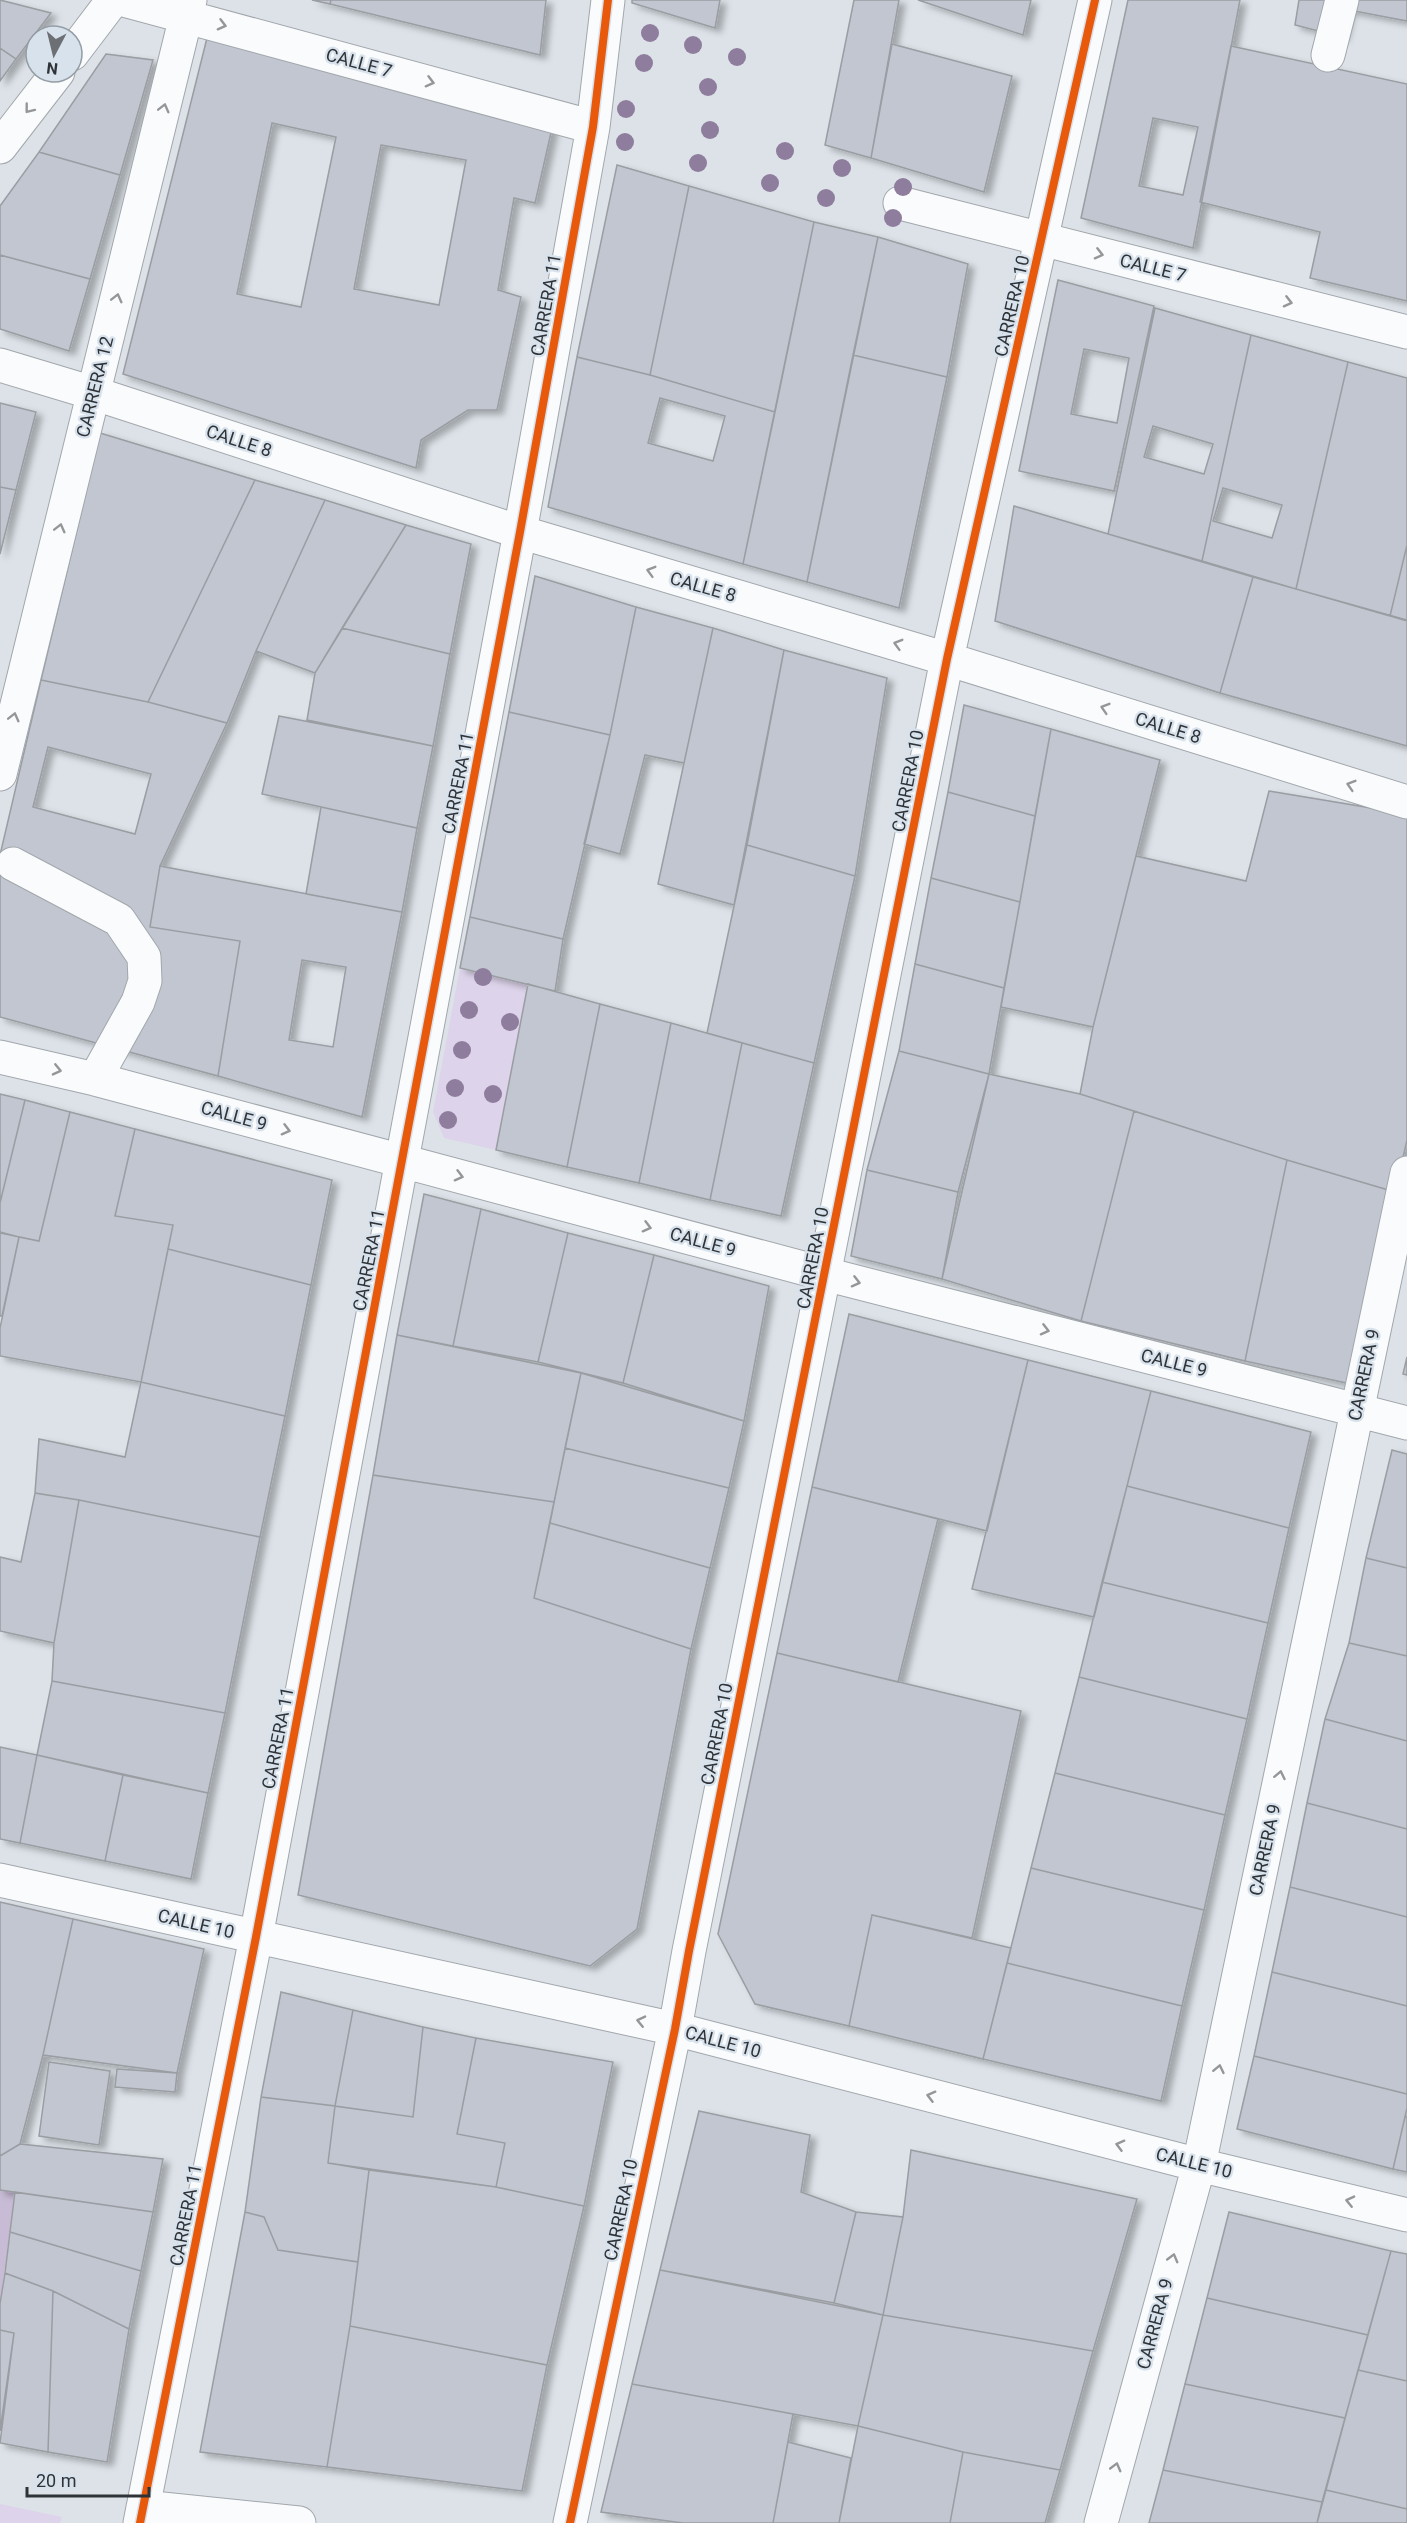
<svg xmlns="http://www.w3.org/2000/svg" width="1407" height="2523" viewBox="0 0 1407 2523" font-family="Roboto,sans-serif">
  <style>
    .green { fill: #ddd3ea }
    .forest { fill: #c7bbd5 }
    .building { fill: #c2c6d1; stroke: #9a9da2; stroke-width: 1.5; fill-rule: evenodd; filter: url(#shadow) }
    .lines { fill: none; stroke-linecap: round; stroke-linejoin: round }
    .minor-casing { stroke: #a2a7ac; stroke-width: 35 }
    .minor { stroke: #fafbfc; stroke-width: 33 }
    .cycleway-casing { stroke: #d8e2ec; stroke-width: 11 }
    .cycleway { stroke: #e8590c; stroke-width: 8 }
    .tree { fill: #8e7d9d }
    .oneway { stroke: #94979a }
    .labels { text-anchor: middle; stroke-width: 4.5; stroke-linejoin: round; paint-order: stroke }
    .street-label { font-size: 18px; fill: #2f3337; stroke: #d8e2ec }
  </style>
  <defs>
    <filter id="shadow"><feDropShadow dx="6" dy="4" stdDeviation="3" flood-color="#0004"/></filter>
  </defs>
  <rect width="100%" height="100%" fill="#dce2e8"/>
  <path class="green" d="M 460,968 L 528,984 L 496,1150 L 444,1138 L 433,1112 Z
    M 0,2504 L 62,2517 L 60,2523 L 0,2523 Z"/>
  <path class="forest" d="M 0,2190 L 15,2192 L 0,2304 Z"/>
  <path class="building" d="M 0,0 L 51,13 L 16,59 L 0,48 Z
    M 312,0 L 331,0 L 330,4 Z
    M 331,0 L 546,0 L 540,55 L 330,4 Z
    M 632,0 L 720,0 L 715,28 L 632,3 Z
    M 854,0 L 899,0 L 871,158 L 825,145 Z
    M 918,0 L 1031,0 L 1023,35 Z
    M 1128,0 L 1240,0 L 1193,248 L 1081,218 ZM 1153,118 L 1198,127 L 1183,195 L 1139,186 Z
    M 1299,0 L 1351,0 L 1342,37 L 1295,25 Z
    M 1351,0 L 1407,0 L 1407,21 L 1349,10 Z
    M 208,34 L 553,124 L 535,203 L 514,198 L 498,290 L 521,297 L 497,410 L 468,410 L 421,440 L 416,468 L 123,374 ZM 272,123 L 336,137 L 301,307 L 237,294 ZM 381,145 L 466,160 L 439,305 L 354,289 Z
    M 892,44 L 1012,76 L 984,192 L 871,158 Z
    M 1231,46 L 1407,84 L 1407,301 L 1310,278 L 1320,232 L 1200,202 Z
    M 0,48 L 16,59 L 0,81 Z
    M 106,54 L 153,60 L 120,175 L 39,152 Z
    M 39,152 L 120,175 L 90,279 L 0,255 L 0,206 Z
    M 617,165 L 689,186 L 650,375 L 577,357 Z
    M 689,186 L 814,222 L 775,412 L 650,375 Z
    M 814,222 L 878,237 L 807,582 L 743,564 Z
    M 878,237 L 968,264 L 947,377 L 853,355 Z
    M 0,255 L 90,279 L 69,351 L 0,329 Z
    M 1058,280 L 1154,306 L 1114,491 L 1019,471 ZM 1084,349 L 1129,358 L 1117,423 L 1071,414 Z
    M 1155,308 L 1251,335 L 1202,561 L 1108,534 ZM 1153,426 L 1213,444 L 1204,474 L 1144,457 Z
    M 1251,335 L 1348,362 L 1296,589 L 1202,561 ZM 1223,488 L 1282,505 L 1272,538 L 1213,521 Z
    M 853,355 L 947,377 L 899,608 L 807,582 Z
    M 577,357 L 650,375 L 775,412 L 743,564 L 548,507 ZM 660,398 L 725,416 L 713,461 L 648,443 Z
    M 1348,362 L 1407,378 L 1407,545 L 1390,616 L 1296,589 Z
    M 0,403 L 36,412 L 16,490 L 0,487 Z
    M 100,433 L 255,480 L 148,702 L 41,680 Z
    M 255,480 L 325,500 L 256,651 L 227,723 L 148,702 Z
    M 0,487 L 16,490 L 0,554 Z
    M 325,500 L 406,525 L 315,673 L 256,651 Z
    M 1014,506 L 1253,577 L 1220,693 L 995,621 Z
    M 406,525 L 471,544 L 450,654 L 342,628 Z
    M 1407,545 L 1407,621 L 1390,616 Z
    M 535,576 L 636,607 L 610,735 L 509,712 Z
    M 1253,577 L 1407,620 L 1407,746 L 1220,693 Z
    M 636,607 L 713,628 L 684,763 L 645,755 L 620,854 L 584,844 L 610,735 Z
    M 342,628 L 450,654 L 433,746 L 307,720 L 315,673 Z
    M 713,628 L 784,650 L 734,905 L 658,884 Z
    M 784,650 L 887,678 L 855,876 L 747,845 Z
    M 41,680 L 148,702 L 227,723 L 160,866 L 150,927 L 240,941 L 218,1076 L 0,1017 L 0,855 ZM 48,747 L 151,774 L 135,834 L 33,807 Z
    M 964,705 L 1051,729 L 1035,816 L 948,792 Z
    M 509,712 L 610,735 L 563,939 L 470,917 Z
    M 279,716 L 433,746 L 417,828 L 262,794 Z
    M 1051,729 L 1160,760 L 1093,1027 L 1001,1007 Z
    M 1269,791 L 1407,814 L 1407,1140 L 1395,1192 L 1287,1160 L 1080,1094 L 1093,1027 L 1136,856 L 1246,881 Z
    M 948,792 L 1035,816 L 1020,902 L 931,878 Z
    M 321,807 L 417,828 L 402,912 L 306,894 Z
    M 747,845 L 855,876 L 814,1063 L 707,1033 Z
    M 160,866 L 402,912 L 362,1117 L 218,1076 L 240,941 L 150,927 ZM 302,960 L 346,967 L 333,1047 L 289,1040 Z
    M 931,878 L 1020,902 L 1004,988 L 915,964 Z
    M 470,917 L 563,939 L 555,991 L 460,968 Z
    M 915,964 L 1004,988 L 989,1074 L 899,1051 Z
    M 528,984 L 600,1004 L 567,1167 L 496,1150 Z
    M 600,1004 L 671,1023 L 639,1183 L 567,1167 Z
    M 671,1023 L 742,1043 L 710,1200 L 639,1183 Z
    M 742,1043 L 814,1063 L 781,1216 L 710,1200 Z
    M 899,1051 L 989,1074 L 958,1192 L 867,1170 Z
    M 989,1074 L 1080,1094 L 1134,1111 L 1081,1321 L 942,1279 Z
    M 0,1094 L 25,1100 L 0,1203 Z
    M 25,1100 L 70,1112 L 39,1241 L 0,1233 L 0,1203 Z
    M 1134,1111 L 1287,1160 L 1245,1361 L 1081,1321 Z
    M 70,1112 L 135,1129 L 115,1216 L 173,1225 L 141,1382 L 0,1356 L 0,1328 L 19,1237 L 39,1241 Z
    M 135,1129 L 332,1180 L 311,1285 L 168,1249 L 173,1225 L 115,1216 Z
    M 1287,1160 L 1395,1192 L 1356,1385 L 1245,1361 Z
    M 867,1170 L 958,1192 L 942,1279 L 851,1256 Z
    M 424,1194 L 481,1209 L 453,1346 L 397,1335 Z
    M 481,1209 L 568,1233 L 538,1362 L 453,1346 Z
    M 0,1232 L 19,1237 L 2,1316 L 0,1316 Z
    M 568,1233 L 654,1255 L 623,1383 L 538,1362 Z
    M 168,1249 L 311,1285 L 285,1416 L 141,1382 Z
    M 654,1255 L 769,1286 L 744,1421 L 623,1383 Z
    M 849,1314 L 1028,1360 L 987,1531 L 812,1487 Z
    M 397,1335 L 581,1373 L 554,1502 L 373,1475 Z
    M 1407,1357 L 1407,1375 L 1403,1374 Z
    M 1028,1360 L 1151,1391 L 1094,1617 L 972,1589 Z
    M 581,1373 L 744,1421 L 729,1488 L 565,1448 Z
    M 141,1382 L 285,1416 L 260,1537 L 79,1500 L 35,1493 L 39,1439 L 125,1457 Z
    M 1151,1391 L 1311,1432 L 1289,1528 L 1127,1486 Z
    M 565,1448 L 729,1488 L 710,1568 L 550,1523 Z
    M 1392,1450 L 1407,1454 L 1407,1568 L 1366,1558 Z
    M 373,1475 L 554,1502 L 534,1598 L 691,1649 L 637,1929 L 590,1966 L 298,1895 Z
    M 1127,1486 L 1289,1528 L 1268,1623 L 1102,1582 Z
    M 812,1487 L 938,1519 L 898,1682 L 777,1653 Z
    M 35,1493 L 79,1500 L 54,1643 L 0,1631 L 0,1557 L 21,1562 Z
    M 79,1500 L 260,1537 L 225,1713 L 52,1681 L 54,1643 Z
    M 550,1523 L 710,1568 L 691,1649 L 534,1598 Z
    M 1366,1558 L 1407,1568 L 1407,1656 L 1349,1643 Z
    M 1102,1582 L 1268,1623 L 1247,1719 L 1079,1677 Z
    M 1349,1643 L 1407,1656 L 1407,1741 L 1325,1719 Z
    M 777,1653 L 1021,1711 L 972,1938 L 872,1915 L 849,2026 L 755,2004 L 718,1934 Z
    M 1079,1677 L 1247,1719 L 1225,1815 L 1055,1773 Z
    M 52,1681 L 225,1713 L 208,1793 L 37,1755 Z
    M 1325,1719 L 1407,1741 L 1407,1829 L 1307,1803 Z
    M 0,1747 L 37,1755 L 20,1843 L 0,1839 Z
    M 37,1755 L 123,1775 L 105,1861 L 20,1843 Z
    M 1055,1773 L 1225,1815 L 1204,1910 L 1031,1868 Z
    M 123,1775 L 208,1793 L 191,1879 L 105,1861 Z
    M 1307,1803 L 1407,1829 L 1407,1917 L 1290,1887 Z
    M 1031,1868 L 1204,1910 L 1182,2006 L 1007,1963 Z
    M 1290,1887 L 1407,1917 L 1407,2006 L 1272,1972 Z
    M 0,1902 L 73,1919 L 43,2055 L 20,2144 L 0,2156 Z
    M 872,1915 L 1011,1948 L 983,2059 L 849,2026 Z
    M 73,1919 L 204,1949 L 177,2073 L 43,2055 Z
    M 1007,1963 L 1182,2006 L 1161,2101 L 983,2059 Z
    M 1272,1972 L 1407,2006 L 1407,2094 L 1254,2056 Z
    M 281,1992 L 353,2010 L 335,2106 L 261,2097 Z
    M 353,2010 L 423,2027 L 413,2117 L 335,2106 Z
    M 423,2027 L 476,2038 L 457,2134 L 505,2143 L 496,2187 L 328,2163 L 335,2106 L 413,2117 Z
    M 476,2038 L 613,2062 L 584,2206 L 496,2187 L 505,2143 L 457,2134 Z
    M 1254,2056 L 1407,2094 L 1407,2108 L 1393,2169 L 1237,2129 Z
    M 49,2062 L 110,2071 L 99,2145 L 39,2136 Z
    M 117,2069 L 177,2073 L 175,2092 L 115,2087 Z
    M 261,2097 L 335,2106 L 328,2163 L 369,2170 L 358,2262 L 278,2250 L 264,2217 L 245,2212 Z
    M 699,2111 L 810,2135 L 801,2192 L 856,2212 L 834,2303 L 660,2270 Z
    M 1405,2117 L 1407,2117 L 1407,2172 L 1393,2169 Z
    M 20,2144 L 163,2159 L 153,2212 L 0,2190 L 0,2156 Z
    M 911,2150 L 1137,2199 L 1093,2351 L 883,2315 L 903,2217 Z
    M 369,2170 L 496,2187 L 584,2206 L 547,2365 L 350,2326 Z
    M 15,2192 L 153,2212 L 141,2271 L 10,2232 Z
    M 245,2212 L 264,2217 L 278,2250 L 358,2262 L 350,2326 L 327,2467 L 200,2452 Z
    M 856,2212 L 903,2217 L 883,2315 L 834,2303 Z
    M 1229,2212 L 1391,2251 L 1368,2335 L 1207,2298 Z
    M 10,2232 L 141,2271 L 129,2329 L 53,2291 L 5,2273 Z
    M 1391,2251 L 1407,2254 L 1407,2381 L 1358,2370 Z
    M 660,2270 L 883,2315 L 858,2426 L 632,2384 Z
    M 5,2273 L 53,2291 L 48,2452 L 0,2443 L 14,2333 L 0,2330 L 0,2304 Z
    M 53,2291 L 129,2329 L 107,2462 L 48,2452 Z
    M 1207,2298 L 1368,2335 L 1345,2418 L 1185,2384 Z
    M 883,2315 L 1093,2351 L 1060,2470 L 963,2452 L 858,2426 Z
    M 350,2326 L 547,2365 L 522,2491 L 327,2467 Z
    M 0,2330 L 14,2333 L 0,2431 Z
    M 1358,2370 L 1407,2381 L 1407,2509 L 1326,2490 Z
    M 632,2384 L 793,2414 L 773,2523 L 683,2523 L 601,2512 Z
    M 1185,2384 L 1345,2418 L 1322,2502 L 1163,2470 Z
    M 858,2426 L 963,2452 L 950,2523 L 839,2523 Z
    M 788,2442 L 851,2458 L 839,2523 L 773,2523 Z
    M 963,2452 L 1060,2470 L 1045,2523 L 950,2523 Z
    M 1163,2470 L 1322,2502 L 1317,2523 L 1149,2523 Z
    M 1326,2490 L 1407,2509 L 1407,2523 L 1317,2523 Z"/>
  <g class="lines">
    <g class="minor-casing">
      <path id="minor" d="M 124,0 L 593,127
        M 72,54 L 113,0
        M 1328,55 L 1342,0
        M 0,147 L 58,72
        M 900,203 L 1407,332
        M 0,365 L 93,393 L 520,532 L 947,659 L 1407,802
        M 0,774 L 190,0
        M 13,864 L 119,920 L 144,957 L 145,981 L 138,1002 L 95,1079
        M 0,1057 L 95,1079 L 825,1274 L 1407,1423
        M 0,1880 L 675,2029 L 1199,2165 L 1407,2215
        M 143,2507 L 299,2523
        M 140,2523 L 256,1937 L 520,532 L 593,127 L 608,0
        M 570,2523 L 675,2029 L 689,1951 L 947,659 L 1095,0
        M 1101,2523 L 1199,2165 L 1407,1173"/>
    </g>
    <use href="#minor" class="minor"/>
    <g class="cycleway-casing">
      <path id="cycleway" d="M 140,2523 L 256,1937 L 520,532 L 593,127 L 608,0
        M 570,2523 L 675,2029 L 689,1951 L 947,659 L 1095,0"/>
    </g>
    <use href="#cycleway" class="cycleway"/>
  </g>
  <g class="tree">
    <circle cx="650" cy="33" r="9"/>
    <circle cx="693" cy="45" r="9"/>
    <circle cx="737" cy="57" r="9"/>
    <circle cx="644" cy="63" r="9"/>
    <circle cx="708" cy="87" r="9"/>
    <circle cx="626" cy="109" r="9"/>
    <circle cx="710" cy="130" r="9"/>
    <circle cx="625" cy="142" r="9"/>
    <circle cx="785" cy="151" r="9"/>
    <circle cx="698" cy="163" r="9"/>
    <circle cx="842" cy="168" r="9"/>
    <circle cx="770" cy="183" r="9"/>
    <circle cx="903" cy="187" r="9"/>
    <circle cx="826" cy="198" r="9"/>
    <circle cx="893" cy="218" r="9"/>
    <circle cx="483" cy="977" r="9"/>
    <circle cx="469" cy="1010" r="9"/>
    <circle cx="510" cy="1022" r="9"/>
    <circle cx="462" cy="1050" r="9"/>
    <circle cx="455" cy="1088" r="9"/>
    <circle cx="493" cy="1094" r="9"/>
    <circle cx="448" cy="1120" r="9"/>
  </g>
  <defs><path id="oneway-chevron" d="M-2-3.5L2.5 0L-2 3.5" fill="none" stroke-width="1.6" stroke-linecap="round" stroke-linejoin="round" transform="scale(1.5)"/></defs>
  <g class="oneway">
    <use href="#oneway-chevron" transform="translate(222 25) rotate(15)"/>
    <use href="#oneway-chevron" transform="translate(430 82) rotate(15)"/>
    <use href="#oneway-chevron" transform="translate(164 108) rotate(-76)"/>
    <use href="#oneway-chevron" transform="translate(29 109) rotate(128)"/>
    <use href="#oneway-chevron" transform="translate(1099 254) rotate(14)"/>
    <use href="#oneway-chevron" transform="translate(117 298) rotate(-76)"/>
    <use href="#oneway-chevron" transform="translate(1288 302) rotate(14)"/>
    <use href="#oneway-chevron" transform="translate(60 528) rotate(-76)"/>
    <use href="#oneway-chevron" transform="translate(651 571) rotate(-164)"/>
    <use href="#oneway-chevron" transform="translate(898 644) rotate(-164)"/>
    <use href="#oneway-chevron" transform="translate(1105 708) rotate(-163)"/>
    <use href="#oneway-chevron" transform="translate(14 717) rotate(-76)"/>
    <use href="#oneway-chevron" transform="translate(1351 785) rotate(-163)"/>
    <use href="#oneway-chevron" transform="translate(57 1070) rotate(13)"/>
    <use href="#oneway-chevron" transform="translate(286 1130) rotate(15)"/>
    <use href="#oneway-chevron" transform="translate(459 1176) rotate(15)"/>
    <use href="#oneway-chevron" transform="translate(647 1227) rotate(15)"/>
    <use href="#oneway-chevron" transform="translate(856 1282) rotate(14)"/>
    <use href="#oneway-chevron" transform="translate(1045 1330) rotate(14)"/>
    <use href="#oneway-chevron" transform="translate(1280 1775) rotate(-78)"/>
    <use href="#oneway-chevron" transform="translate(641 2021) rotate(-167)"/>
    <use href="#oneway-chevron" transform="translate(1219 2069) rotate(-78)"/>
    <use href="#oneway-chevron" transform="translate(931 2096) rotate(-165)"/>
    <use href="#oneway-chevron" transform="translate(1120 2145) rotate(-165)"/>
    <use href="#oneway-chevron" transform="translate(1350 2201) rotate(-167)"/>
    <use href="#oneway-chevron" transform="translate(1173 2258) rotate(-75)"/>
    <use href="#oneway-chevron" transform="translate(1116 2467) rotate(-75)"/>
  </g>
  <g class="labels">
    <g class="street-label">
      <text transform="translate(359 63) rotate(15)" y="6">CALLE 7</text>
      <text transform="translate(1153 268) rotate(14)" y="6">CALLE 7</text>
      <text transform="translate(546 305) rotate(-80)" y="6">CARRERA 11</text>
      <text transform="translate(1012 306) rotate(-77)" y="6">CARRERA 10</text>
      <text transform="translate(95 387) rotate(-76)" y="6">CARRERA 12</text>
      <text transform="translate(239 441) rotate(18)" y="6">CALLE 8</text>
      <text transform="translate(703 587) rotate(16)" y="6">CALLE 8</text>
      <text transform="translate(1168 728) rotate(17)" y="6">CALLE 8</text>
      <text transform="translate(908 781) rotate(-79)" y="6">CARRERA 10</text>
      <text transform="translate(458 783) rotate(-79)" y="6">CARRERA 11</text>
      <text transform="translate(234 1116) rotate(15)" y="6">CALLE 9</text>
      <text transform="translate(703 1242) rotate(15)" y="6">CALLE 9</text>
      <text transform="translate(813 1258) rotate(-79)" y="6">CARRERA 10</text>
      <text transform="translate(369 1260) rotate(-79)" y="6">CARRERA 11</text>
      <text transform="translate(1174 1363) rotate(14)" y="6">CALLE 9</text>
      <text transform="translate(1364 1375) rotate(-78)" y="6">CARRERA 9</text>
      <text transform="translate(717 1734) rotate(-79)" y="6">CARRERA 10</text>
      <text transform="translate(278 1738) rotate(-79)" y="6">CARRERA 11</text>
      <text transform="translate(1265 1850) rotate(-78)" y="6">CARRERA 9</text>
      <text transform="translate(196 1924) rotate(13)" y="6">CALLE 10</text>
      <text transform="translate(723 2042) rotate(15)" y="6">CALLE 10</text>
      <text transform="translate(1194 2163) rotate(14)" y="6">CALLE 10</text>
      <text transform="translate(621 2210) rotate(-78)" y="6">CARRERA 10</text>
      <text transform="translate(186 2215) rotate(-79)" y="6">CARRERA 11</text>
      <text transform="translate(1155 2324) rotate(-75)" y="6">CARRERA 9</text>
    </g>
  </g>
  <g transform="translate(54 54) rotate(187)"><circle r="28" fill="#d8e2ec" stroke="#949ca4" stroke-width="1.5"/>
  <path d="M0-4.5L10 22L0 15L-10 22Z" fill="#6c7075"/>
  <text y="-9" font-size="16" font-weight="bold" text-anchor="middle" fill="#2f3337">N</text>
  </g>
  <path d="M27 2487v9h122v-9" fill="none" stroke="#2f3337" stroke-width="3"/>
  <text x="36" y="2487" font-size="18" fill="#2f3337" stroke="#d8e2ec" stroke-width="4.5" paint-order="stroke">20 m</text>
</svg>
